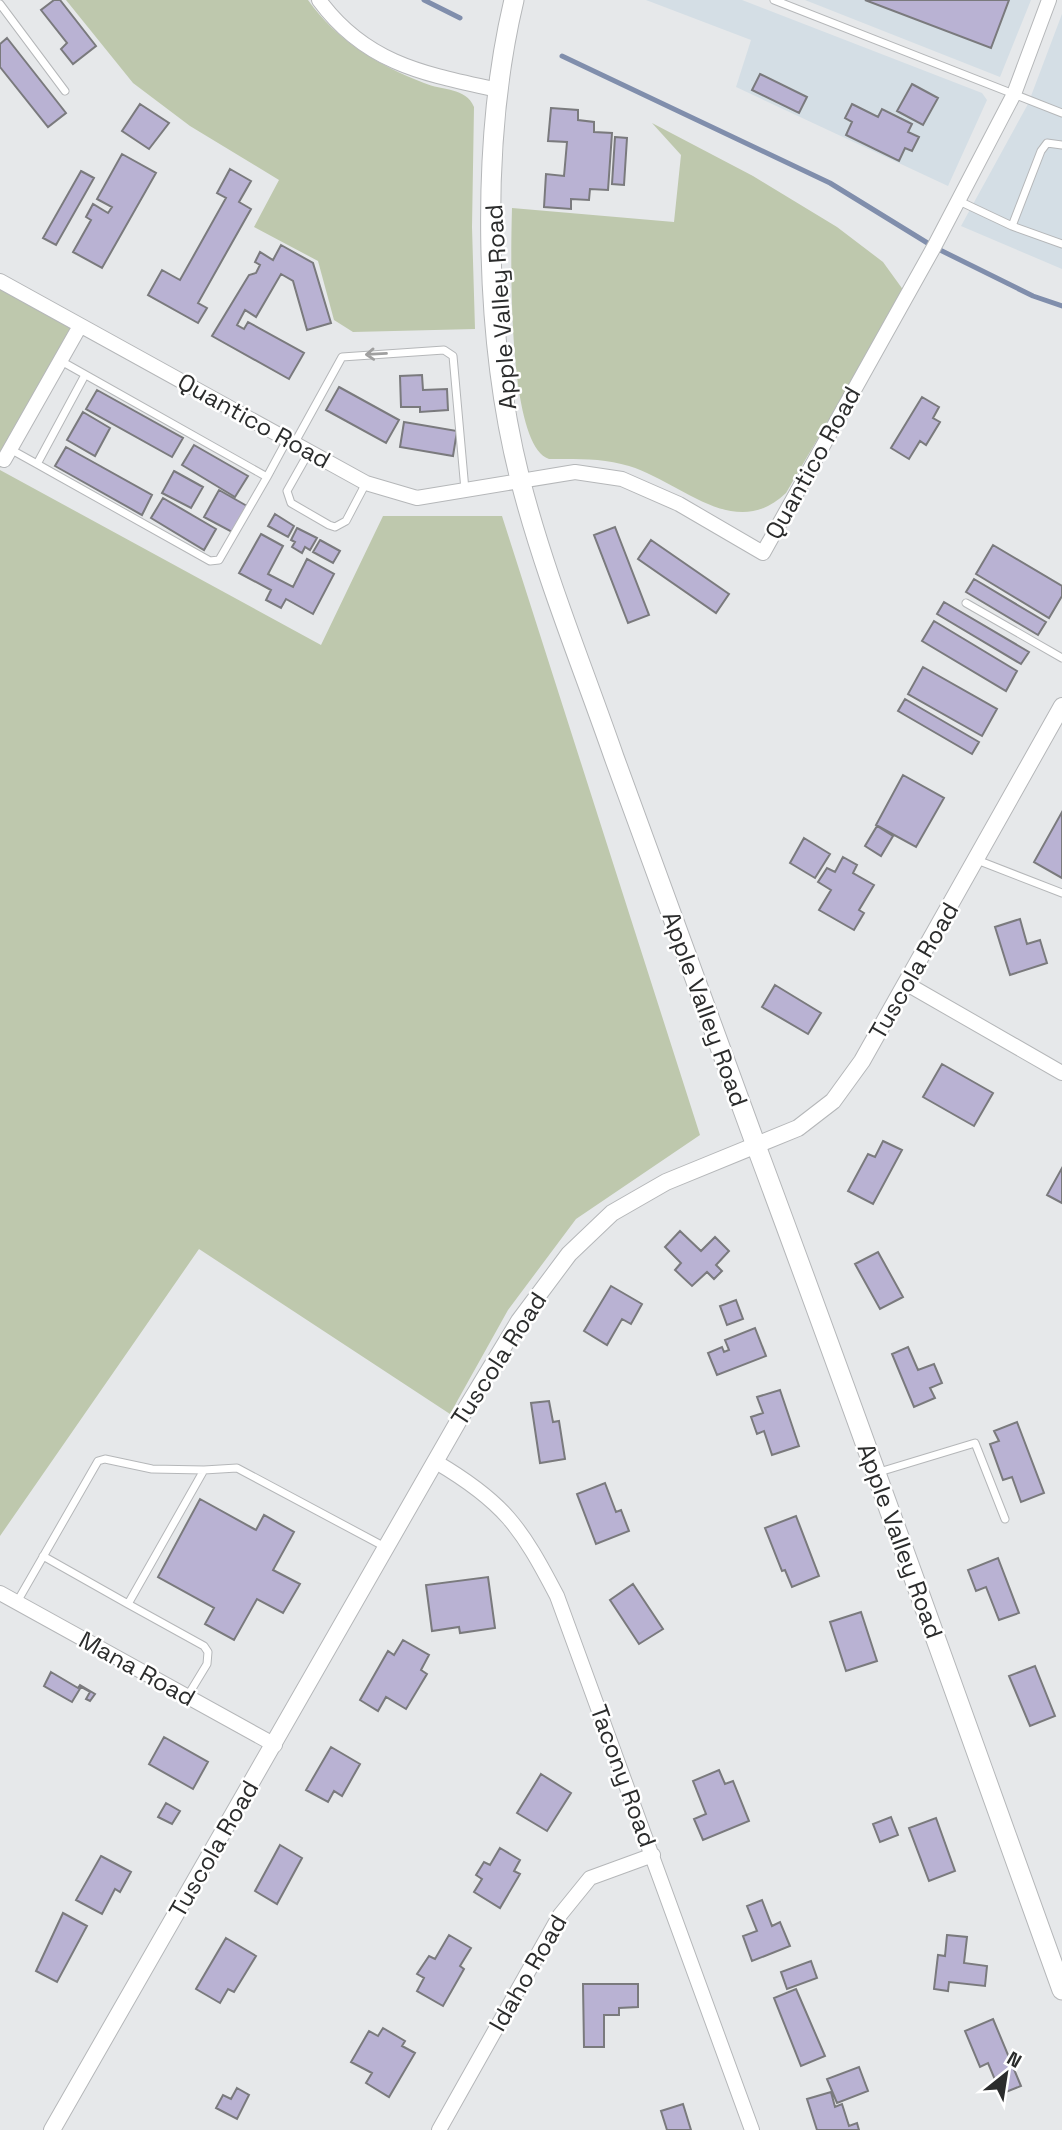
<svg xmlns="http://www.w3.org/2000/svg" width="1062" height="2130" viewBox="0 0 1062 2130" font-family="'Space Grotesk',sans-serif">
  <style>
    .built { fill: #d4dee5 }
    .green { fill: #bec8ad }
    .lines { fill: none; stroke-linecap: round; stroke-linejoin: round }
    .stream { stroke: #808eac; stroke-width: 5 }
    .building { fill: #b9b2d3; stroke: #7a7a7d; stroke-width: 2 }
    .service-casing { stroke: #b5b7b9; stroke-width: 9 }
    .minor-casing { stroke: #b5b7b9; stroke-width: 16 }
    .tertiary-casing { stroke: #b5b7b9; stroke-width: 18 }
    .secondary-casing { stroke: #b5b7b9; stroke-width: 21 }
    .service { stroke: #fff; stroke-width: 7 }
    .minor { stroke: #fff; stroke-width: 14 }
    .tertiary { stroke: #fff; stroke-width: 16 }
    .secondary { stroke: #fff; stroke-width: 19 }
    .oneway { stroke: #a0a0a0 }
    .labels { text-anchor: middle; stroke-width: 5; stroke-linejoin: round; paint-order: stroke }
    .street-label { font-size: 24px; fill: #2b2c2c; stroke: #fff }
  </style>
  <rect width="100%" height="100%" fill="#e6e8ea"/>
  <path class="built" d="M 646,0 L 742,0 L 982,93 L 987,100 L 948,186 L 736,87 L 751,40 Z
    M 805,0 L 1031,0 L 1000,77 Z
    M 1062,14 L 1062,269 L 961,226 L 1028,104 Z"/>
  <path class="green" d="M 66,0 L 308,0 C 337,41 378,65 424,83 C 442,91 466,87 474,107 L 472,227 L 475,329 L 353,332 L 334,320 L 318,261 L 254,227 L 279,180 L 190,126 L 133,83 Z
    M 652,123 L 753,176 L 837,227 L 883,262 L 904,291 L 786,493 C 735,542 683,483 629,466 C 603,458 576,459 549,459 C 506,445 511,249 512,208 L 674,222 L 681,155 Z
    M 0,286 L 80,326 L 0,468 Z
    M 0,470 L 321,645 L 383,516 L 502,516 L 700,1135 L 576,1219 L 508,1310 L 450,1414 L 199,1249 L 0,1536 Z"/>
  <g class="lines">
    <path class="stream" d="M 424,0 L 460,18
      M 562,56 L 830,183 L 934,247 L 1033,296 L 1062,306"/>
  </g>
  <path class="building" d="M 54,0 L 60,0 L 96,46 L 73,64 L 61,49 L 67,43 L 41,10 Z
    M 865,0 L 1009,0 L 991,48 Z
    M 7,38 L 66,113 L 48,127 L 0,67 L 0,44 Z
    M 760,74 L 807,97 L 799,113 L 752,90 Z
    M 912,84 L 938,98 L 923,125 L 897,111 Z
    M 140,104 L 169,123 L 149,149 L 122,131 Z
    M 852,104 L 878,117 L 882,109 L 912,124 L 908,132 L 919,137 L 912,151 L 905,148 L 899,161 L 846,135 L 852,122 L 845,118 Z
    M 551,108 L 578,110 L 578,120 L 594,122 L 594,132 L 612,133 L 608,190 L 590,189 L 589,200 L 571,199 L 571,209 L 544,207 L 546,174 L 564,176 L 567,142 L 548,141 Z
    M 615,137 L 627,138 L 624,185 L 612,184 Z
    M 122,154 L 156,173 L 102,268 L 73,252 L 91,220 L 86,217 L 93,204 L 108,213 L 112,207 L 97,199 Z
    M 230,169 L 251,181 L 239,202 L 251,209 L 198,303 L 207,308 L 198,323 L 148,295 L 162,270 L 180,280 L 226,198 L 217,193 Z
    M 81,171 L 94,178 L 56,245 L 43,238 Z
    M 281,245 L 313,263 L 331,323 L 307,330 L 293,281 L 281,274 L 256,317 L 245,310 L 237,325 L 244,329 L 248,322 L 304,353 L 289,379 L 212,336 L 249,275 L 256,273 L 260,265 L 255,262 L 260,252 L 273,260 Z
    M 422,375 L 423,390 L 447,389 L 448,410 L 420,412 L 420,407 L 401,407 L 400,376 Z
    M 339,387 L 399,420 L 386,443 L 326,410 Z
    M 97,390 L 183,438 L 172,457 L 86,409 Z
    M 922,397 L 939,407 L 933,418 L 940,422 L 926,445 L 920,441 L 909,459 L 891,448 Z
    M 83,412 L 110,428 L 95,456 L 67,440 Z
    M 404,422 L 457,431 L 453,456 L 400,447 Z
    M 194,445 L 248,476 L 235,497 L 182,465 Z
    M 66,447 L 152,495 L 142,515 L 55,466 Z
    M 174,471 L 203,487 L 191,508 L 162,493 Z
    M 219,490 L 247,506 L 232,532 L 204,517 Z
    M 163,498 L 216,529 L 204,550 L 151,518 Z
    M 275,514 L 294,526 L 288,537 L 268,526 Z
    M 615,527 L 649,615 L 628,623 L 594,535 Z
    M 297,528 L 317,538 L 310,550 L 305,547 L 302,553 L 292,547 L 295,542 L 291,540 Z
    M 261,534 L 283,546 L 268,574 L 293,587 L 307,559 L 334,574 L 313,614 L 286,599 L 281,608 L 266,600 L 271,590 L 239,573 Z
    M 320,540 L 340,551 L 333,563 L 313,552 Z
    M 651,540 L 729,594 L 716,613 L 638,559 Z
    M 993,545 L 1062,586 L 1062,596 L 1049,618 L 976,574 Z
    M 974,579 L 1046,622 L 1038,635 L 966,592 Z
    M 944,602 L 1029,652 L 1021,664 L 937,614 Z
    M 934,621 L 1017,671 L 1006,691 L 922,641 Z
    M 923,667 L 997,709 L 982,736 L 908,694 Z
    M 905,699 L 979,742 L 972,754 L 898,711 Z
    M 903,775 L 944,798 L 916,847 L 876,825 Z
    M 1062,812 L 1062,878 L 1034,862 Z
    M 877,826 L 893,836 L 881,856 L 865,846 Z
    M 804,838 L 830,854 L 815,878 L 790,863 Z
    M 843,857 L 857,865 L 853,873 L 874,885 L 859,910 L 864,913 L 854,930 L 819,910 L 831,890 L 818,882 L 827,868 L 835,872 Z
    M 1020,919 L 1027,944 L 1040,940 L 1047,963 L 1010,975 L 995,927 Z
    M 775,985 L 821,1013 L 808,1034 L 762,1007 Z
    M 942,1064 L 993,1093 L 974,1126 L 923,1097 Z
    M 883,1141 L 902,1150 L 873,1204 L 848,1191 L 868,1154 L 875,1157 Z
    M 1062,1168 L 1062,1203 L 1047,1195 Z
    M 680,1231 L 701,1251 L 715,1237 L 729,1251 L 716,1265 L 722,1271 L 714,1279 L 707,1272 L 692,1286 L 675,1270 L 681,1263 L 665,1247 Z
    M 878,1252 L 903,1297 L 880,1309 L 855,1264 Z
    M 611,1286 L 642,1304 L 631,1324 L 622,1319 L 607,1345 L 584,1331 Z
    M 736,1300 L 743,1319 L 727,1325 L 720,1306 Z
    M 755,1328 L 766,1356 L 717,1375 L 708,1353 L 722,1347 L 724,1352 L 729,1350 L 725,1340 Z
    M 908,1347 L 918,1370 L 934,1364 L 942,1383 L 930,1388 L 935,1398 L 914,1407 L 892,1354 Z
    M 780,1390 L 799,1446 L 772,1455 L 764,1431 L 757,1434 L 751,1417 L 763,1413 L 757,1397 Z
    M 549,1401 L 553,1422 L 559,1421 L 565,1459 L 540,1463 L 531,1403 Z
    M 1017,1422 L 1044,1493 L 1021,1502 L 1012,1477 L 1003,1480 L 990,1444 L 999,1441 L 994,1431 Z
    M 605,1483 L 616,1512 L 621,1510 L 629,1531 L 596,1544 L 577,1494 Z
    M 200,1499 L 256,1530 L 264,1515 L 294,1532 L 273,1570 L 300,1584 L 283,1613 L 257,1599 L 234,1640 L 205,1624 L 214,1608 L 158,1577 Z
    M 796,1516 L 819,1576 L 792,1587 L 785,1570 L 782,1571 L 765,1528 Z
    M 998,1558 L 1019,1613 L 999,1620 L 986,1587 L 976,1591 L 968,1570 Z
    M 488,1577 L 495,1628 L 460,1633 L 459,1627 L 432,1631 L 426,1585 Z
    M 633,1584 L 663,1629 L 639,1644 L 610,1600 Z
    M 861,1612 L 877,1661 L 846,1671 L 830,1622 Z
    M 403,1640 L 429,1655 L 421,1670 L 427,1674 L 406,1709 L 386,1697 L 378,1711 L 360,1700 L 388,1651 L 394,1655 Z
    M 1035,1666 L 1055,1716 L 1030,1726 L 1009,1676 Z
    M 51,1672 L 78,1688 L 80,1685 L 95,1694 L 90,1701 L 86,1699 L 90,1692 L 81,1687 L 72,1702 L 44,1686 Z
    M 164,1737 L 208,1762 L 193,1789 L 149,1764 Z
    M 331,1747 L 360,1764 L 342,1796 L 334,1791 L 328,1802 L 306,1790 Z
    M 719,1770 L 725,1784 L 733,1781 L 749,1821 L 703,1840 L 694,1819 L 706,1814 L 693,1781 Z
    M 541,1774 L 571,1793 L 547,1831 L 517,1813 Z
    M 166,1803 L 180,1811 L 172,1824 L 158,1817 Z
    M 891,1817 L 898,1835 L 880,1842 L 873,1824 Z
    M 936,1818 L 955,1871 L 929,1881 L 909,1828 Z
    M 280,1845 L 302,1858 L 277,1904 L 255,1891 Z
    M 500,1848 L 520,1860 L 514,1871 L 520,1874 L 500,1908 L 474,1892 L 482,1879 L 476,1875 L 484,1862 L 490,1865 Z
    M 101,1856 L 131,1872 L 120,1892 L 115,1889 L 102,1914 L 76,1900 Z
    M 762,1900 L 772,1926 L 780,1922 L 790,1946 L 752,1961 L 743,1936 L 757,1931 L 747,1906 Z
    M 63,1913 L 87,1926 L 57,1982 L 36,1971 Z
    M 449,1935 L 471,1948 L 460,1966 L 464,1969 L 443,2006 L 417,1991 L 424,1978 L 417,1974 L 429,1956 L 435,1959 Z
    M 947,1935 L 967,1937 L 964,1963 L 987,1966 L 985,1986 L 949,1982 L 948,1991 L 934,1989 L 938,1955 L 945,1956 Z
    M 226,1938 L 256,1956 L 234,1992 L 228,1989 L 220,2003 L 196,1989 Z
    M 811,1961 L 817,1978 L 787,1989 L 781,1972 Z
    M 583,1984 L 638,1984 L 638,2007 L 619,2008 L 619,2015 L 604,2015 L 604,2047 L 584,2047 Z
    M 796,1989 L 825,2056 L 801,2066 L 774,1998 Z
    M 993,2019 L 1021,2086 L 1001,2094 L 988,2063 L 980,2067 L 965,2031 Z
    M 383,2028 L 405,2041 L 402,2046 L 415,2053 L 389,2097 L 366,2083 L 372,2073 L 351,2062 L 369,2031 L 378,2036 Z
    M 859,2067 L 868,2091 L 837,2103 L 827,2079 Z
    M 237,2088 L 249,2095 L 237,2119 L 216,2108 L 223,2095 L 231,2099 Z
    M 831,2092 L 835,2107 L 842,2104 L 849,2126 L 857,2123 L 859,2130 L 817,2130 L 807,2099 Z
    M 683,2104 L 691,2130 L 667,2130 L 661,2111 Z"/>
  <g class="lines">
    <g class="service-casing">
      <path id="service" d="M 774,0 L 1062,113
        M 0,4 L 65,91
        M 959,201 L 1012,226 L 1062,244
        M 1012,226 L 1041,151 L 1047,143 L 1062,145
        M 61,361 L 267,477 L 287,440
        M 294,444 L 342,357 L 444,350 L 453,356 L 465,490
        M 10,449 L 37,464 L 85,375
        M 309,452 L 287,491 L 291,503 L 329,525 L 335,527 L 346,521 L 366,483
        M 37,464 L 210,561 L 219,560 L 267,477
        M 966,603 L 1062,658
        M 977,860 L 1062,893
        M 876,1473 L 975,1443 L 1005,1519
        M 43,1556 L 128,1604
        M 17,1602 L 98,1461 L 105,1459 L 152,1469 L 204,1470
        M 187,1697 L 207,1664 L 208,1652 L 204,1646 L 128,1604 L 204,1470 L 237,1468 L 385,1547"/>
    </g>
    <g class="minor-casing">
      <path id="minor" d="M 319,0 C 366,64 425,74 498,90
        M 0,281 L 366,483 L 417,498 L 575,472 L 622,479 L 679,504 L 763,553 L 934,247 L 1014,94 L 1049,0
        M 4,460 L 80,326
        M 907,984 L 1062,1073
        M 436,1462 C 504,1502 521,1527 557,1596 L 752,2130
        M 0,1593 L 275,1745
        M 439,2130 L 560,1915 L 590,1878 L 653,1855"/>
    </g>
    <g class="tertiary-casing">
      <path id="tertiary" d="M 52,2130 L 459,1420 L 519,1321 L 569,1254 L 612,1213 L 666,1182 L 798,1128 L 833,1101 L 862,1061 L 1062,706"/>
    </g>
    <g class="secondary-casing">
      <path id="secondary" d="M 514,0 C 480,142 484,337 520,479 C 544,573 582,665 614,757 C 661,889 710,1020 758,1151 C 862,1430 961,1710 1062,1990"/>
    </g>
    <use href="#service" class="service"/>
    <use href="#minor" class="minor"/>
    <use href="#tertiary" class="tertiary"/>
    <use href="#secondary" class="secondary"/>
  </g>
  <defs><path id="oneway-shaft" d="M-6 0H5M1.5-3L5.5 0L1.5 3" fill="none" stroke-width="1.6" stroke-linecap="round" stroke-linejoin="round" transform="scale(1.75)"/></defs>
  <use class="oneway" href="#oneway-shaft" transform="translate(376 354) rotate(177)"/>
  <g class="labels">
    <g class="street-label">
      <text transform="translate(501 307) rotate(-94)" y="8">Apple Valley Road</text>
      <text transform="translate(254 421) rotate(29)" y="8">Quantico Road</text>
      <text transform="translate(813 463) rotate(-61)" y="8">Quantico Road</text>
      <text transform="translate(914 971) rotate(-60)" y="8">Tuscola Road</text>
      <text transform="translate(705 1009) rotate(70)" y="8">Apple Valley Road</text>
      <text transform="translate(499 1359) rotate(-57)" y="8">Tuscola Road</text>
      <text transform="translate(900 1541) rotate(70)" y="8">Apple Valley Road</text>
      <text transform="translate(137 1669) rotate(29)" y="8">Mana Road</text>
      <text transform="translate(623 1776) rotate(70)" y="8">Tacony Road</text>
      <text transform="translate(214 1849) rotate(-60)" y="8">Tuscola Road</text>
      <text transform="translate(528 1973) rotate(-60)" y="8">Idaho Road</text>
    </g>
  </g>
  <g transform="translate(1006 2074) rotate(30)" stroke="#ffffff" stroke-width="5" paint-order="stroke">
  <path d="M0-5L12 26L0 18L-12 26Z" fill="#2b2c2c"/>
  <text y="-10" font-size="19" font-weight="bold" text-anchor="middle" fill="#2b2c2c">N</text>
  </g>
</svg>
